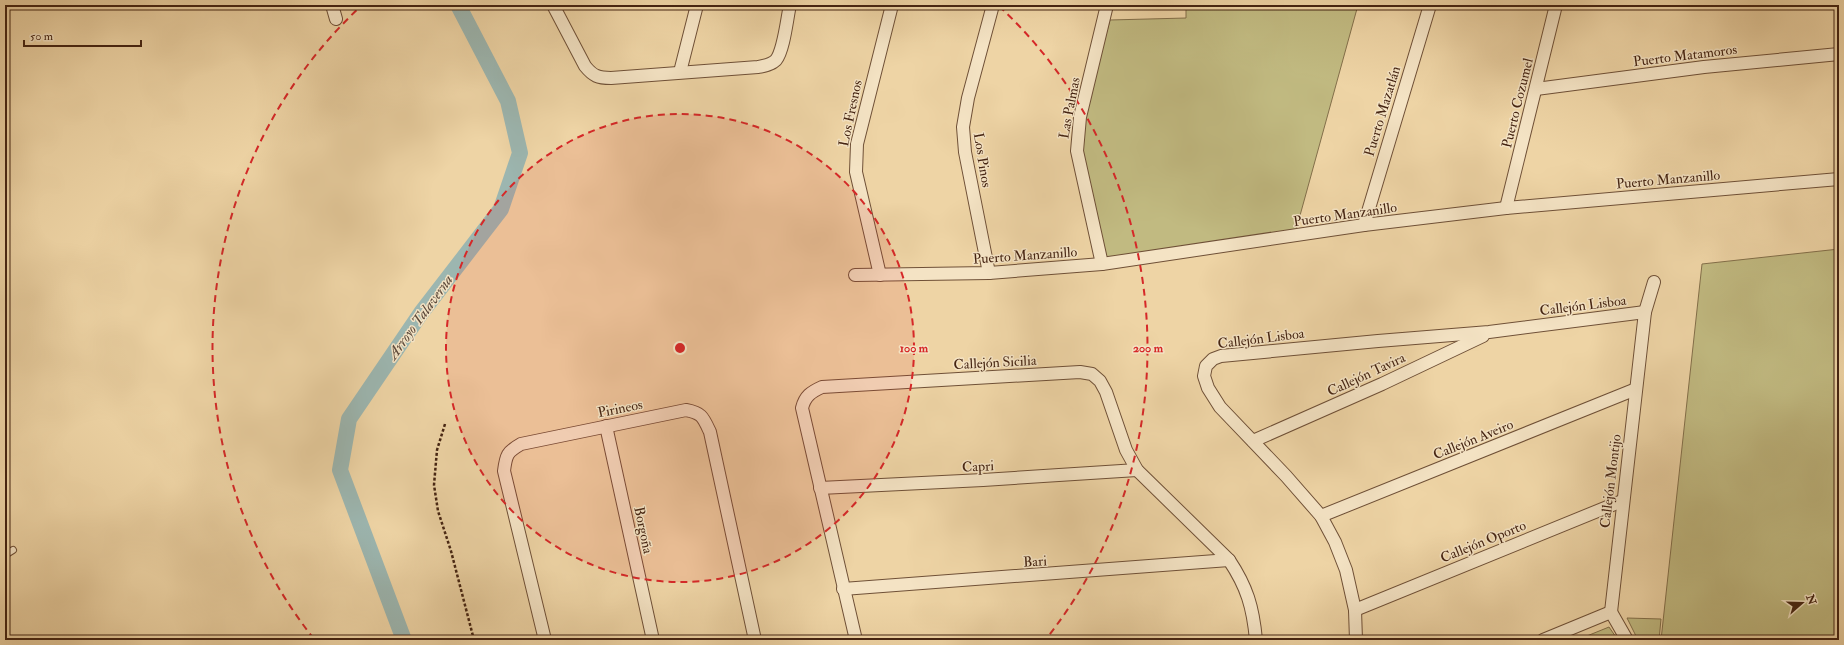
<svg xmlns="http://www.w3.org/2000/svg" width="1844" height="645" font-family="'IM FELL Double Pica',serif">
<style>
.green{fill:#c1ba81;stroke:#836f4a}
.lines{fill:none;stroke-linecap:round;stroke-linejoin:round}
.canal{stroke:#9cb6b0;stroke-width:16}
.lane-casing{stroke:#6f5037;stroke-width:8}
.street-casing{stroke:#6f5037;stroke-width:14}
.path{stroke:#452412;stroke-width:2.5;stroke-dasharray:3 2;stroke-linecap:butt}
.lane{stroke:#f4e3c4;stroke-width:6}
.street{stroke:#f4e3c4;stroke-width:12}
.ring{fill:none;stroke:#d62828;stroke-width:2;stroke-dasharray:7 5}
.labels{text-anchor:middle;stroke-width:3;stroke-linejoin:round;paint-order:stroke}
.street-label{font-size:14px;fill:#452412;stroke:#f4e3c4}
.water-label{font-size:15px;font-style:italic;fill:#5b483a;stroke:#f4e3c4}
.centre{fill:#d62828;stroke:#f4e3c4;stroke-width:2}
.ring-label{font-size:12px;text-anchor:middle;font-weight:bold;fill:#d62828;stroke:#f4e3c4;stroke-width:3;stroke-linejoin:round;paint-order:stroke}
</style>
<rect width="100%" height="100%" fill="#eed4a5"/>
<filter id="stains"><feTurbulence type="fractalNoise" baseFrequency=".005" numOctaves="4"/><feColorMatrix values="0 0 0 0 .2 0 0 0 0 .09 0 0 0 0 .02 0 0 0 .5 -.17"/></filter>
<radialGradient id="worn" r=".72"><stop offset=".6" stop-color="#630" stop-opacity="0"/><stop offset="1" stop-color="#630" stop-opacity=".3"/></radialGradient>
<g class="green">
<polygon points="1186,5 1358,5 1296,230 1110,259 1106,256 1080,155 1083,120 1110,20 1186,18"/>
<polygon points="1839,249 1839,640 1661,640 1702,264"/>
<polygon points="1627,618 1661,619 1659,640 1638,640"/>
<polygon points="1609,627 1618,640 1577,640"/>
</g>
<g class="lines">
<polyline class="canal" points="404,640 340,470 349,419 421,313 501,209 520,153 508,101 458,5"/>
<defs>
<polyline id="lane" points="5,555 13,550"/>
<g id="street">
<polyline points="332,5 336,19"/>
<path d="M553 5 585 66C593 76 598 78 611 78L758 67C764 66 771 65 776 60 784 50 787 18 790 5"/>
<polyline points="680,72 697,5"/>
<polyline points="1536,89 1704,67 1839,54"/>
<polyline points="1506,208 1556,5"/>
<polyline points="1364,225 1430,5"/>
<polyline points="1102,264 1077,151 1080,117 1107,5"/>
<polyline points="989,273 965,152 963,127 968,98 993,5"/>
<polyline points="855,275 989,273 1102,264 1364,225 1506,208 1839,179"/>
<polyline points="880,275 856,172 857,144 892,5"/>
<polyline points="606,426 653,640"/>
<polyline points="1253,441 1382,384 1483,336"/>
<polyline points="820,488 983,480 1137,470"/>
<polyline points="1321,516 1636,389"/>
<polyline points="843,589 1229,560"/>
<polyline points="1355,610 1622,501"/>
<polyline points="1611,612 1645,312 1654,282"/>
<polyline points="1611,612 1627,640"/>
<path d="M545 640 504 471C506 455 507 452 521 444L686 410C702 413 703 417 710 432L755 640"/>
<path d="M856 640 802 408C805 396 811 392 822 387L1080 372 1092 374 1100 381 1106 392 1126 450 1137 470 1229 560C1247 587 1253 607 1256 640"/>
<polyline points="1356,640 1355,610 1346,570 1335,542 1321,516 1286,476 1220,407 1208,388 1204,376 1206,366 1213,359 1221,356 1378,341 1489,332 1645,312"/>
<polyline points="1543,640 1611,612"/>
</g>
</defs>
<use href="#lane" class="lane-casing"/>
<use href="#street" class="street-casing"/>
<polyline class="path" points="445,424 437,450 434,485 438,511 451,551 474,640"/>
<use href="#lane" class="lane"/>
<use href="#street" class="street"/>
</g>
<circle cx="680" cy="348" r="234" fill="#d62828" fill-opacity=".12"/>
<g class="ring">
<circle cx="680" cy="348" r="234"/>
<path d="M314 639A468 468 0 0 1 361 6M999 6A468 468 0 0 1 1046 639"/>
</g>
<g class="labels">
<g class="street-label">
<text transform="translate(1685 55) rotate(-7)" y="5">Puerto Matamoros</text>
<text transform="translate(1517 103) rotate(-76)" y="5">Puerto Cozumel</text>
<text transform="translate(1069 108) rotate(-79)" y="5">Las Palmas</text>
<text transform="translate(1382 111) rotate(-73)" y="5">Puerto Mazatlán</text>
<text transform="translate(850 113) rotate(-78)" y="5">Los Fresnos</text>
<text transform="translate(983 160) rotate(81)" y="5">Los Pinos</text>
<text transform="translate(1668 179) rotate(-5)" y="5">Puerto Manzanillo</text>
<text transform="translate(1345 214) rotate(-8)" y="5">Puerto Manzanillo</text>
<text transform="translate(1025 255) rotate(-4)" y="5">Puerto Manzanillo</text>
<text transform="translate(1583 305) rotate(-7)" y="5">Callejón Lisboa</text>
<text transform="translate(1261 338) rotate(-7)" y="5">Callejón Lisboa</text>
<text transform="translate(995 362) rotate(-3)" y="5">Callejón Sicilia</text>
<text transform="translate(1366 374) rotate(-25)" y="5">Callejón Tavira</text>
<text transform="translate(620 408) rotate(-11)" y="5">Pirineos</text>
<text transform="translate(1473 439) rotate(-22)" y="5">Callejón Aveiro</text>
<text transform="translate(978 466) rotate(-3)" y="5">Capri</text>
<text transform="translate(1610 481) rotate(-83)" y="5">Callejón Montijo</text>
<text transform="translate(644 530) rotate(78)" y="5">Borgoña</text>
<text transform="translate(1483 541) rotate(-22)" y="5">Callejón Oporto</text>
<text transform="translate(1035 561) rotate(-4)" y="5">Bari</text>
</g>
<g class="water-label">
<text transform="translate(420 317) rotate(-54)" y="5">Arroyo Talaverna</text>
</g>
</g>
<circle cx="680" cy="348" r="6" class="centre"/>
<g class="ring-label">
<text x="914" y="352">100 m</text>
<text x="1148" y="352">200 m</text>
</g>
<rect width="1844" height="645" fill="none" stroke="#eed4a5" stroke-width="20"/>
<rect x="6" y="6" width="1832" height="633" fill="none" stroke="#452412" stroke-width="2"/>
<rect x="10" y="10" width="1824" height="625" fill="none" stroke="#452412"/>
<g transform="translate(1802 603) rotate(70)" stroke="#f4e3c4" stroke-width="3" paint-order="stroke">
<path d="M0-3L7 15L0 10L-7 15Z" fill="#452412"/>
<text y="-6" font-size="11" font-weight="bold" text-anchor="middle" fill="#452412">N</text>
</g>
<path d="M24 40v6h117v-6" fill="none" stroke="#452412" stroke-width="2"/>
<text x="30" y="40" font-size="12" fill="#452412" stroke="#f4e3c4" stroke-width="3" paint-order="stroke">50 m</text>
<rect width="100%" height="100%" filter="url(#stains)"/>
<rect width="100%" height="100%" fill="url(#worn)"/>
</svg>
